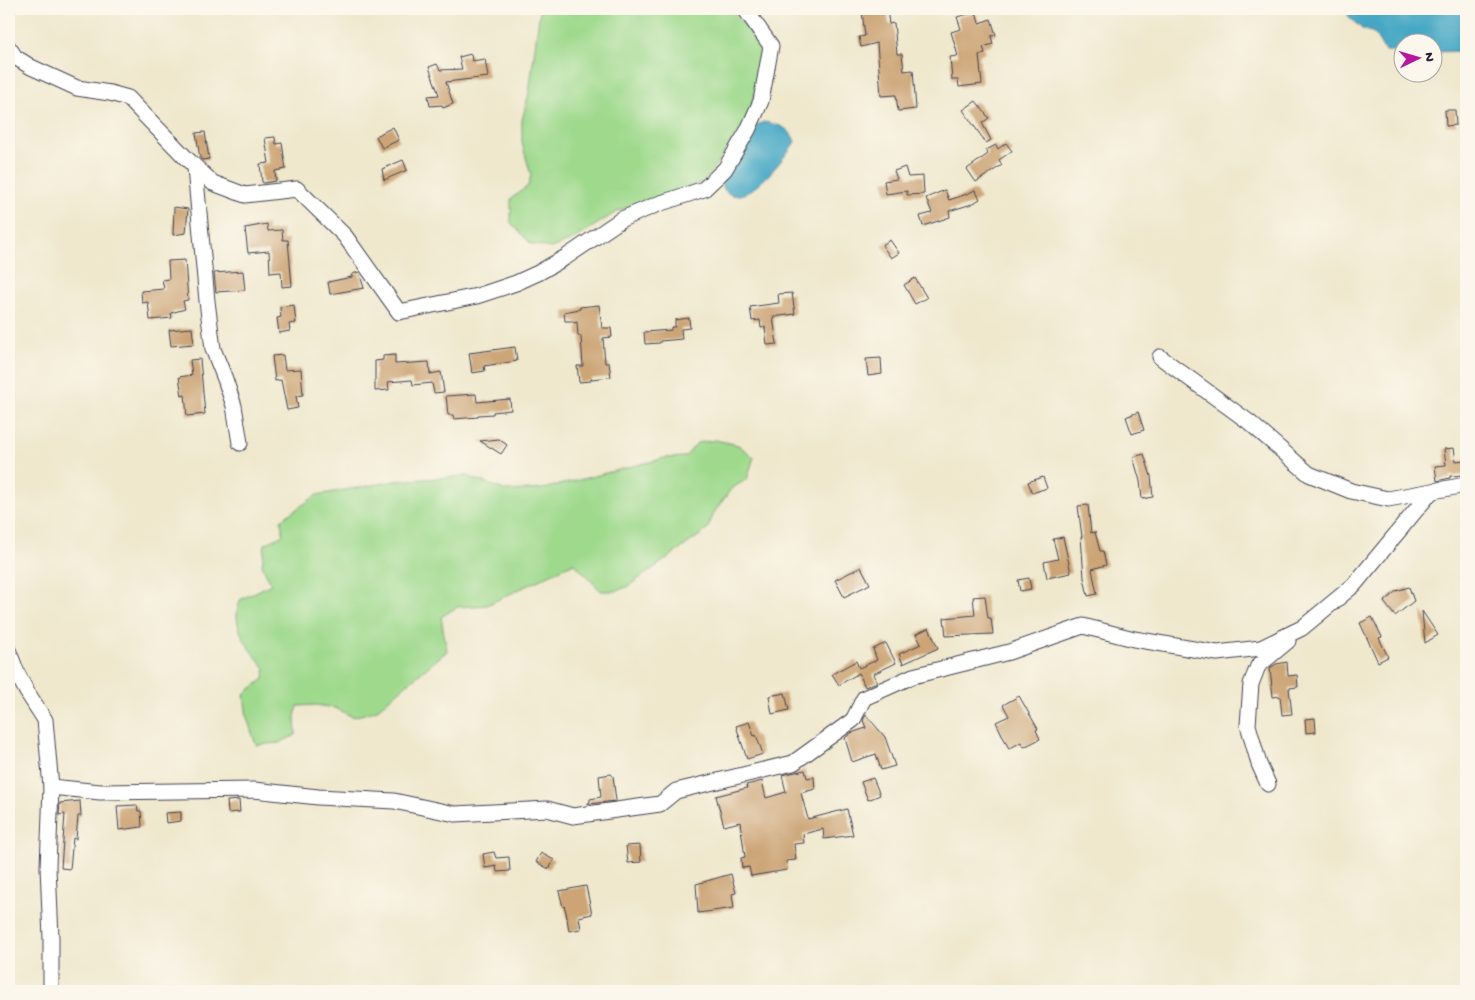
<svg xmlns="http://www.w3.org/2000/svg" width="1475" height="1000" font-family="'Gochi Hand',sans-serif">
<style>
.green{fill:#9ed98c;stroke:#607e64}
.water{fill:#44a7c4;stroke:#336480}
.building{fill:#cca476}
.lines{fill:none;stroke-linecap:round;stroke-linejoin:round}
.street-casing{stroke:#414051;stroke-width:17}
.street{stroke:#fff;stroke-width:15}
</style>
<rect width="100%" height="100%" fill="#fbf7ec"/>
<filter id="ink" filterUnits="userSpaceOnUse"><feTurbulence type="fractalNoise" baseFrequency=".02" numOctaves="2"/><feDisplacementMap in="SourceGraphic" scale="10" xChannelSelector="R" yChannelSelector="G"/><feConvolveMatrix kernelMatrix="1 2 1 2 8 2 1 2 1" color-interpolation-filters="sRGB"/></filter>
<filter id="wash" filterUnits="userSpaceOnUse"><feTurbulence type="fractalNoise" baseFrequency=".0096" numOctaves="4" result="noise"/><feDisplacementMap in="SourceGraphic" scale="20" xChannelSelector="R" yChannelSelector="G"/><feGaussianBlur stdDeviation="1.12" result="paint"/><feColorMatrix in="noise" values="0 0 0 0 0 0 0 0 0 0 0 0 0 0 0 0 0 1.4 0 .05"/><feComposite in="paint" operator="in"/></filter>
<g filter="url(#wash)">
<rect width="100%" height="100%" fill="#efe8cd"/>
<g class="green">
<path d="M540 9H728C743 20 751 36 764 47L750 115 704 182 618 211 572 240 551 248 531 244 511 223V199L528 186 531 175 522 143V120L529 93Z"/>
<path d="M716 440 738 445 754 457 747 479 731 489 715 511 707 530 627 587 615 591H601L574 563 487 605 457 607 441 617 447 651 375 711 353 717 335 708 316 705 298 706 295 716 296 735 279 743 256 745 247 718 244 694 264 679 265 668C253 654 237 635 237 615 237 610 239 604 240 600L271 584 262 565 265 544 283 535 281 520 317 495 395 481 467 476 507 491 543 489 665 458 685 457 697 443Z"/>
</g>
<g class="water">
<polygon points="1346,9 1466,9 1466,51 1433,52 1432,42 1402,42 1402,51 1385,51 1374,33 1362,29 1349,17"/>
<path d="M764 122C779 125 790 127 795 142 784 158 738 221 721 184L757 125Z"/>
</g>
<g id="blocks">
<g class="building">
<polygon points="887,9 889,24 894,23 897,54 902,54 904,71 913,70 916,109 898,111 896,95 881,96 877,43 861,47 859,37 865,36 862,11"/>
<polygon points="976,12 979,23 991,19 996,35 991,36 993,44 983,47 985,53 979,55 982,84 959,87 958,80 952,80 950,57 958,56 951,32 961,29 957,17"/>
<polygon points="471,54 472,61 485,59 488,77 446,82 453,104 443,108 442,105 430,106 428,96 439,95 429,67 437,64 440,70 462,69 459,57"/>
<polygon points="976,101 989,118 982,123 991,140 986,143 963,110"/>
<polygon points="1445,110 1455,110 1456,125 1446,126"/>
<polygon points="393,127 399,140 382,148 376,136"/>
<polygon points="205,132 209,159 202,160 200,158 196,133"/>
<polygon points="275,137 276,144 282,143 286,169 275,171 276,181 264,183 262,182 260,164 269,163 265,138"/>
<polygon points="1006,143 1012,151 999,160 1002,165 976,182 967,169 988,154 986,150 996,145 998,149"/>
<polygon points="403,160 407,170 384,180 382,169"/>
<polygon points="905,167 908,177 923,176 924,194 907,195 907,191 886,194 884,181 897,179 894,171"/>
<polygon points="945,190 949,200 967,194 975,190 980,199 972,204 949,211 950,217 923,226 920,216 932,213 926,198"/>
<polygon points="174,207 188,209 186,233 173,235"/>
<polygon points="267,224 268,231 282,230 283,240 288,240 292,286 282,287 281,272 270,273 269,251 248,253 245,228"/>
<polygon points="890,240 899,253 891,258 882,245"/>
<polygon points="185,260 188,300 183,301 185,309 171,313 172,318 150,320 148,302 142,303 141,291 164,289 162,280 169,279 168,261"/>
<polygon points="243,271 245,290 216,292 214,273"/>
<polygon points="359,272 364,288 330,294 328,282 352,277 352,274"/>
<polygon points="915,278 927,298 915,304 904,285"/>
<polygon points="792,293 795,314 773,317 777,344 767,345 765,327 761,328 760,320 752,321 750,307 779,303 778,294"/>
<polygon points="294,305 296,323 289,324 290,331 279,333 277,318 281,317 280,307"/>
<polygon points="599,305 602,328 611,328 612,337 603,338 605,363 609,363 611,377 591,379 591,381 579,382 577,366 583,366 581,336 578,336 577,322 574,323 573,321 565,321 564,312 580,309 580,307"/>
<polygon points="689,318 690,328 681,329 682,339 660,341 660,343 645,344 644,332 671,330 671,327 675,327 675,320"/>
<polygon points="192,328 194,344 171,346 169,330"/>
<polygon points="515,347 517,361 484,366 485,371 472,373 469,353"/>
<polygon points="283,355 285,370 301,369 303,395 296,396 298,408 287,410 281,380 275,381 272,356"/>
<polygon points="395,355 395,364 429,362 430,374 441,372 444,392 434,393 432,383 413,385 412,380 388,382 389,390 375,391 375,361 383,360 383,356"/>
<polygon points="881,358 882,374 868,376 866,359"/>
<polygon points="200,359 205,414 187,416 185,395 182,396 179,377 192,375 190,360"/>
<polygon points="476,394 477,402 510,399 511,410 493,412 493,414 478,415 478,417 454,419 453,415 448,415 446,396"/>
<polygon points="1138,412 1144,430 1132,434 1126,417"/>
<polygon points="499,439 507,445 501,454 480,441"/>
<polygon points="1454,448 1456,461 1466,460 1466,475 1450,476 1450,478 1437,481 1435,466 1446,465 1444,449"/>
<polygon points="1144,454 1151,476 1153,497 1142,499 1140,481 1133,457"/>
<polygon points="1043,477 1047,488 1032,493 1028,482"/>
<polygon points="1088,505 1091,533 1095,532 1100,551 1103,551 1106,565 1092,569 1097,594 1088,596 1084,578 1081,537 1082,537 1078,506"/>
<polygon points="1063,537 1071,573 1047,578 1044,562 1058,559 1053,539"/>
<polygon points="861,567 870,584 844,597 835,580"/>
<polygon points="1029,578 1031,589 1020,591 1018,580"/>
<polygon points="1409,587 1414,601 1395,616 1384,602 1396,591"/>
<polygon points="985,596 988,618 991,618 993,634 946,636 944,618 975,615 973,597"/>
<polygon points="1422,611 1438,635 1425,643"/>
<polygon points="1372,617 1382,637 1379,638 1388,657 1378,662 1360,623"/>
<polygon points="929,628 938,648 903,664 899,654 921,644 916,634"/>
<polygon points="886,643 896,663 873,674 877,682 865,687 859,673 839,685 832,674 856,661 859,668 877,660 873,649"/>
<polygon points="1287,662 1288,676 1297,675 1298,687 1289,688 1292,714 1282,715 1280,696 1273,697 1270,668 1276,664"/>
<polygon points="785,693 789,710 772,714 769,696"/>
<polygon points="1019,696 1038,729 1036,730 1040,739 1024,747 1021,742 1009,749 996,722 1009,716 1003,705"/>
<polygon points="866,715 885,737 895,766 881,770 876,754 852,762 845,738 851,733 866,728 863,720"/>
<polygon points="1315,718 1316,732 1306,733 1305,719"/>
<polygon points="749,722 754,736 756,735 763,754 747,759 736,726"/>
<polygon points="805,770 807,778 814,777 815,789 801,793 808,819 847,809 853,835 824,839 823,829 803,834 804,843 794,844 796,860 786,861 787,870 751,876 749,867 742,868 741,858 745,857 740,822 724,826 716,796 747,788 746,785 762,781 766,798 786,792 782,775"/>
<polygon points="611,774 613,776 616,801 588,804 588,803 590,802 590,799 601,797 599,776"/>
<polygon points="873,778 880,795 868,800 861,782"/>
<polygon points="239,800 240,812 228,813 227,801"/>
<polygon points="80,801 81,816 78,816 76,839 73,838 70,869 61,868 65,814 59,815 60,803"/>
<polygon points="137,805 138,811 141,811 142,827 119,830 117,806"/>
<polygon points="181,812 181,821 166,823 165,813"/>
<polygon points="640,845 641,862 628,863 626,846"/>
<polygon points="494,852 496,858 509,857 510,871 497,872 496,866 485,868 483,854"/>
<polygon points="541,853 554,860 549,869 536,862"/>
<polygon points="731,874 736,893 732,894 734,908 698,913 696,884"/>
<polygon points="586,886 592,914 579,917 581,929 569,931 566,912 564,906 563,907 559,891"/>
</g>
</g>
</g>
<g filter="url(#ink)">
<use href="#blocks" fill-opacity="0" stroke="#414051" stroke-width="1"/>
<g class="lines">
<defs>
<g id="street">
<polyline points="9,48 15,57 31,67 77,88 110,93 128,98 186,158 213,183 245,195 297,189 345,236 399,312 477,296 516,283 538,273 566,257 622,219 658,204 704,189 725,169 748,130 761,101 771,46 745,9"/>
<polyline points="195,168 207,301 213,349 225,379 234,406 240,443"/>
<polyline points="1160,357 1249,422 1309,474 1351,491 1388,499 1466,485"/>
<polyline points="9,652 17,673 27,692 45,720 51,787 48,867 51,938 51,991"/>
<polyline points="1268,784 1259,764 1248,725 1251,684 1258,666 1288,641"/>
<polyline points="51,787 100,792 254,790 318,797 394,801 455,814 547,809 573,816 660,804 676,791 793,763 853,720 864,698 913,676 1009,652 1083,626 1134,639 1217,653 1261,648 1302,628 1354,585 1431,492"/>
</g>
</defs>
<use href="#street" class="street-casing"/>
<use href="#street" class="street"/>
</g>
</g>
<rect width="1475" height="1000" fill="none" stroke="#fbf7ec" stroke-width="30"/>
<g transform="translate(1418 58) rotate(85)"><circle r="24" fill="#fbf7ec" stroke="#a4a2a5"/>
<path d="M0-4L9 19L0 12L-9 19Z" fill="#b5179e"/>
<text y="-8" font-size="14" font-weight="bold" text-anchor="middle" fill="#22223b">N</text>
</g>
</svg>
